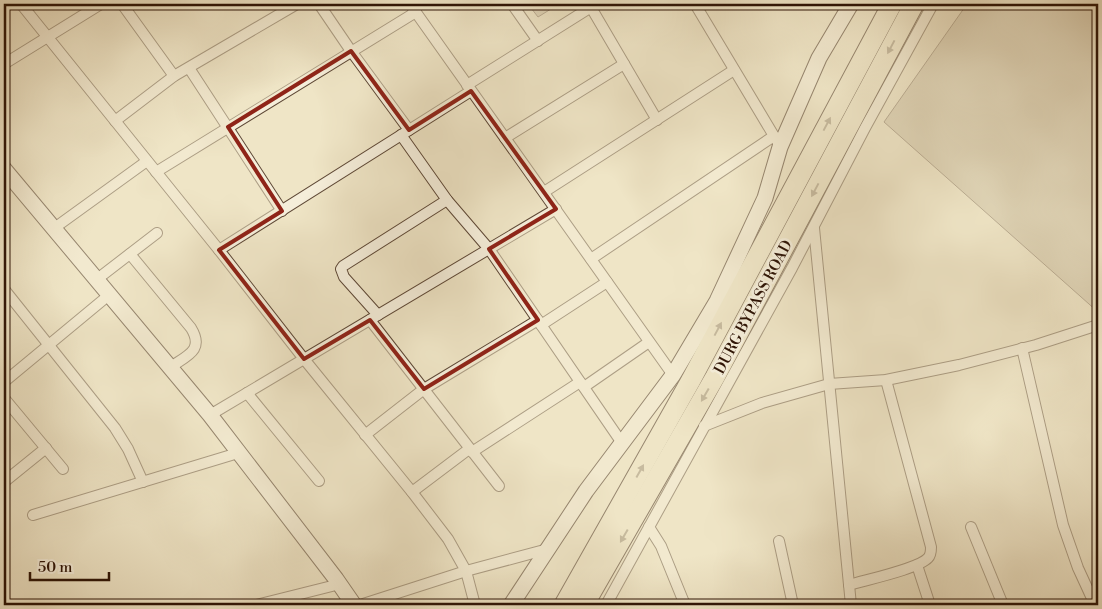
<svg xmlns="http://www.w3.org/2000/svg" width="1102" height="609" font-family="'Libre Bodoni',serif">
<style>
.green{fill:#cec1a5;stroke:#7e6a56}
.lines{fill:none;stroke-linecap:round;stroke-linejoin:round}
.street-casing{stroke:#5e4836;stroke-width:12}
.secondary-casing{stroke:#2e1406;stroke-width:17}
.highway-casing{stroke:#2e1406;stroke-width:21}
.street{stroke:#f5eeda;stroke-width:10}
.secondary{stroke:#f5eeda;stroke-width:15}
.highway{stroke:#efe5c6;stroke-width:19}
.oneway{fill:#988770}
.marked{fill:none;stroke:#8f2418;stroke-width:4;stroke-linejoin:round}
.labels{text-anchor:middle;stroke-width:5;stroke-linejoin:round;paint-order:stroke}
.street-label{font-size:15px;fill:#2e1406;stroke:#f5eeda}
</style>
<rect width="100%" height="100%" fill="#efe5c6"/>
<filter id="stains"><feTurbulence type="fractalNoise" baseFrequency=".004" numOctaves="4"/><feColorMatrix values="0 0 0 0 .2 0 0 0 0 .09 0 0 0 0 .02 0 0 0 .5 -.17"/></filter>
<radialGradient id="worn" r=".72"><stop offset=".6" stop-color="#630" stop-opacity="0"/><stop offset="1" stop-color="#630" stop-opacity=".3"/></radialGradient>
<g class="green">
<polygon points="528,4 559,4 538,17"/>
<polygon points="967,4 1098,4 1098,312 884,122"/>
</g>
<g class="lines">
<defs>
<g id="street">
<polyline points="21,4 219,250"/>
<polyline points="122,4 174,76"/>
<polyline points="319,4 351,51 409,130"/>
<polyline points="410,4 673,375"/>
<polyline points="512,4 538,41"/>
<polyline points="589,4 657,120"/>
<polyline points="695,4 777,141"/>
<polyline points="4,64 101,4"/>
<polyline points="189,68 282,211"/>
<polyline points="467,85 596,4"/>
<polyline points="471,91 219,250 304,359 412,492 448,539 466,571 475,605"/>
<polyline points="115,121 174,76 297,4"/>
<polyline points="401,135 447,200 489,249 622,443"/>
<polyline points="505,138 624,64"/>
<polyline points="156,172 416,12"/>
<polyline points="544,192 734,70"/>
<polyline points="814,228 851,605"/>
<polyline points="53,229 147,161"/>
<path d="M130 254 191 328C205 351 186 356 169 368"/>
<polyline points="591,259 774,136"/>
<polyline points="96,280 157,233"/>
<polyline points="4,289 115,428 128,449 143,482"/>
<polyline points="378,315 344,277 341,269 343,266 447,200"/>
<polyline points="370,320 499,486"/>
<polyline points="541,325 607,282"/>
<polyline points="1022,348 1063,525 1078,568 1095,605"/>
<polyline points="4,382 109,295"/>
<polyline points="584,387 649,342"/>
<polyline points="247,393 319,481"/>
<polyline points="4,398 63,469"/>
<polyline points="210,415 556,209"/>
<polyline points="704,426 762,403 829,384 886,380 959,365 1036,345 1098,325"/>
<polyline points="365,435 424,389 538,320"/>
<polyline points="472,452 580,382"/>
<polyline points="4,482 46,448"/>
<polyline points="412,492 469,449"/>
<polyline points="33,515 238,453"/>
<polyline points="649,527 661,546 685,605"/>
<polyline points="971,527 1003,605"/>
<polyline points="779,541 793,605"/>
<polyline points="917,565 930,605"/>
<path d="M849 585C865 580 918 569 928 558 931 555 931 551 931 547L886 380"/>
<polyline points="256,605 340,584"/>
<polyline points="360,605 466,571 548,549"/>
<polyline points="606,605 792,268 865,128 933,4"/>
</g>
<g id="secondary">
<polyline points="4,169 210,415 336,579 354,605"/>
<polyline points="511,605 586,491 673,375 717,301 765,198 780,147 819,58 851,4"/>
</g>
<g id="highway">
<polyline points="564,605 691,380 892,4"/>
<polyline points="584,605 715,377 914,4"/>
</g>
</defs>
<use href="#street" class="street-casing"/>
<use href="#secondary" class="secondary-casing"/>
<use href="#highway" class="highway-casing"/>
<use href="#street" class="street"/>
<use href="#secondary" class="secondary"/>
<use href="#highway" class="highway"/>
</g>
<defs><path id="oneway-solid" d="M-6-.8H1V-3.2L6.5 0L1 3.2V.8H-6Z" transform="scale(1.25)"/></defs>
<g class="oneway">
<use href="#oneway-solid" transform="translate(891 47) rotate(118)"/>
<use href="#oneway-solid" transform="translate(827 124) rotate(-62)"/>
<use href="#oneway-solid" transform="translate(815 190) rotate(118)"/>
<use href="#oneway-solid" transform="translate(718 329) rotate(-62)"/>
<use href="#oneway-solid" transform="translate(705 395) rotate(120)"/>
<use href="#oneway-solid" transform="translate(640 471) rotate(-61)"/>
<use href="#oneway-solid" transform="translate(624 536) rotate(120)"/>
</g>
<path d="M0 0H1102V609H0ZM351 51 409 130 471 91 556 209 489 249 538 320 424 389 370 320 304 359 219 250 282 211 228 127Z" fill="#efe5c6" fill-opacity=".55" fill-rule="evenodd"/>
<path class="marked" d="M351 51 409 130 471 91 556 209 489 249 538 320 424 389 370 320 304 359 219 250 282 211 228 127Z"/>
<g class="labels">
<g class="street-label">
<text transform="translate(753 307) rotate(-62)" y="5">DURG BYPASS ROAD</text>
</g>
</g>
<rect width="1102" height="609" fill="none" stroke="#efe5c6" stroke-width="20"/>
<rect x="5" y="5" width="1092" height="599" fill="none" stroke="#2e1406" stroke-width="2.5"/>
<rect x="10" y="10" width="1082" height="589" fill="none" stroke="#2e1406"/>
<path d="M30 572v8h79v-8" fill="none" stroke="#2e1406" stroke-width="2.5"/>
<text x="38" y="572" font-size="15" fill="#2e1406" stroke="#f5eeda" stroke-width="4" paint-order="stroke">50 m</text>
<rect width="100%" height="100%" filter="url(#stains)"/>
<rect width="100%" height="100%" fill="url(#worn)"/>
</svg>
